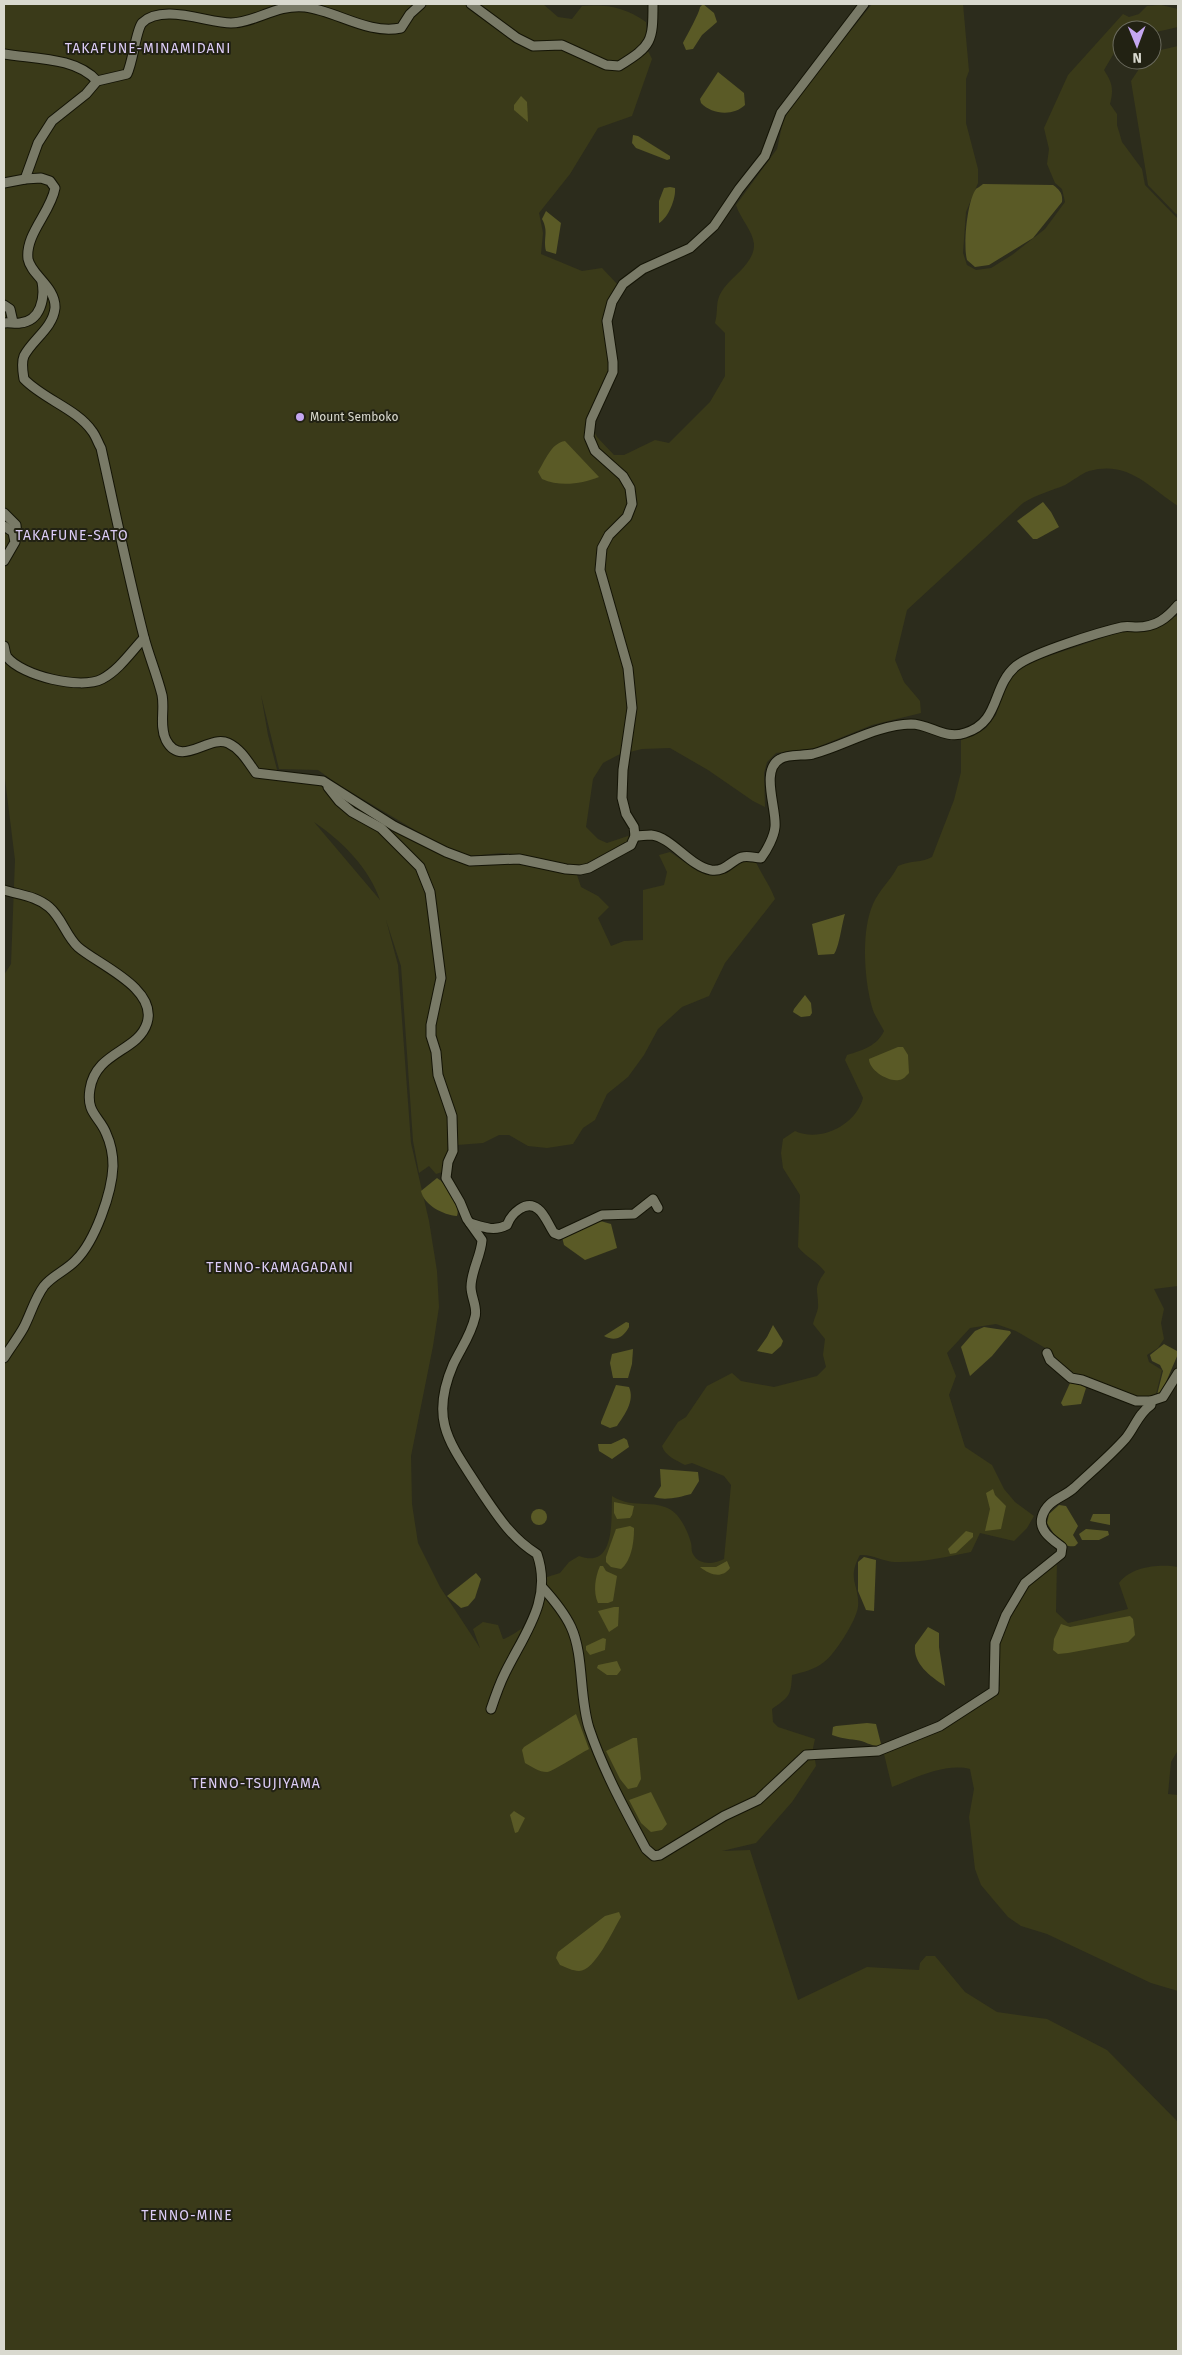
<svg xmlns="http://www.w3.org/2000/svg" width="1182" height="2355" font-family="'Fira Sans',sans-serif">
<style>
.green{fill:#3a3a19;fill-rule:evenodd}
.water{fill:#5a5a26}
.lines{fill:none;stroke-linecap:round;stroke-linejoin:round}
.minor-casing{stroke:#141406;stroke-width:11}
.minor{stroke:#797a67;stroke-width:9}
.poi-dot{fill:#c5a7f1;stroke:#222213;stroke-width:2}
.labels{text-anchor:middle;stroke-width:4;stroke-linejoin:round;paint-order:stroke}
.poi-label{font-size:12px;fill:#d9d9cf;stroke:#222213;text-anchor:start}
.neighbourhood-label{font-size:14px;letter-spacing:1px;fill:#dcccf6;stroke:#222213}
</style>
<rect width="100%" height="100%" fill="#2c2c1c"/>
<g class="green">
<path d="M4 4H543L558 17 572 19 582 6C607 4 625 7 646 22L647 37 644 43 652 59 632 116 598 128 570 174 539 213 543 233 541 254 582 271 602 268 618 285C607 297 603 315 604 332 604 345 611 357 608 371 604 387 593 402 587 418L597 437 614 455H624L655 440 669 443 710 402 725 376V333L715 323C719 309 714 301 724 288 734 275 755 262 754 244 753 231 740 218 736 205L777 149 783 121 795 100 872 4H963L969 71 966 79V123L978 169V183L966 212 963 253 967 265 976 270 991 268 1012 255 1045 229 1065 202 1062 189 1055 183 1047 164 1049 149 1044 128 1068 75 1123 14 1129 17 1139 14 1147 6 1161 5 1178 9V27L1152 33V30H1122V45L1117 48 1104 70C1112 82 1114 89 1110 104L1117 114V125L1122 142 1142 169 1145 185 1178 219V506C1149 487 1128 460 1089 471 1080 474 1073 481 1065 485 1051 491 1037 494 1023 503L907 610 895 660 904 682 920 701 921 713 872 725 815 748 776 753 767 762 764 773 765 807 753 801 708 770 670 748 642 749 618 755 603 763 593 779 586 827 598 839 607 843 628 836 631 838 618 848 586 864 573 866 525 855 501 853 471 856 440 845 339 785 318 770 279 769 261 695 268 735 280 781 319 784 434 851 460 862 513 863 577 875 581 887 598 896 609 907 598 918 611 946 624 941 643 940V890L664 885 667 872 659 855 670 852C695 868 712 887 738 861L755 860C761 874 770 885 775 899L725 963 709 996 682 1007 658 1029 644 1055 628 1077 607 1094 595 1120 583 1128 573 1144 547 1148 528 1146 509 1135H499L483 1143 457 1145 450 1150 442 1172 436 1174 429 1166 419 1173 413 1141 401 966 386 920 398 965 411 1143 429 1221 437 1271 439 1307 433 1346 411 1456 412 1504 418 1543 440 1587 480 1648 473 1629 483 1622 498 1625 503 1639C510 1638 526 1624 537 1620L546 1594 547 1577 560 1573 569 1562 579 1556C616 1570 611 1518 612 1496 635 1511 659 1496 677 1515 684 1524 688 1532 691 1543 692 1546 691 1551 693 1554 699 1566 715 1564 724 1559L731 1485 724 1476 692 1463 685 1465C676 1460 665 1456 662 1446L678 1422 686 1417 707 1386 732 1373 741 1381 774 1387 817 1376 826 1367 823 1355 825 1339 813 1324C814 1319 817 1313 818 1308 819 1290 812 1290 825 1272 818 1262 806 1257 798 1247L800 1195 783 1168 781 1153 783 1139 795 1131C820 1143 856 1125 863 1098L845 1060 847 1055C863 1050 877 1046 884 1031 880 1023 874 1015 872 1007 864 979 861 931 873 904 879 890 891 880 898 866 911 860 922 863 932 857L954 800 961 772V740L985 729 996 715 1004 687 1017 669 1037 660 1123 631 1159 627 1170 618 1178 616V1286L1154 1289 1164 1309 1161 1323 1164 1339 1158 1348 1147 1355 1149 1362 1162 1370 1155 1398 1133 1397 1073 1377 1047 1349 1016 1331 996 1324 970 1328 947 1353 956 1376 949 1395 965 1447 992 1465 1004 1489 1015 1502 1034 1516 1027 1528 1014 1541 980 1533 971 1552C946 1557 920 1563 894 1562 882 1561 872 1554 860 1555 846 1580 860 1585 858 1607 856 1621 835 1654 824 1662 814 1670 803 1672 792 1675 791 1696 789 1697 772 1709L773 1722 778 1727 815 1739 813 1748 816 1766 792 1802 756 1843 722 1851 750 1850 798 2000 867 1967 919 1970 920 1963 926 1956H935L965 1992 997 2012 1047 2019 1107 2050 1178 2122V2351H4V975L11 964 15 860 4 771ZM314 822C342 841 369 868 380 900Z"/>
<polygon points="1178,46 1178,213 1176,214 1148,185 1131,81 1145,60 1152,60 1152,52"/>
<path d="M1057 1560 1056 1612 1068 1623 1128 1609 1119 1583C1132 1566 1160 1564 1178 1567V1750L1171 1762 1168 1794 1178 1795V1991L1151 1983 1047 1934 1021 1926 1008 1917 981 1885 975 1869 969 1817 974 1789 970 1769C945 1763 915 1778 892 1787L884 1754 992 1699 1000 1685 998 1668 999 1644 1008 1617 1030 1585Z"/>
</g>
<g class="water">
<path d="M703 4 714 13 717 22 702 35 693 49 686 50 683 43C687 35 699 14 700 7Z"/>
<path d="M718 72 744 93 745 105C734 116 712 115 701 103L700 99Z"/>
<polygon points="521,96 527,102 528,122 514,110 514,105"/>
<polygon points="633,135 638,136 670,156 670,159 667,160 636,148 632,143"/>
<path d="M983 184 1053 185C1060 190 1063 194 1062 202L1033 238 989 265 975 267 967 260C963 246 967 201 976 189 976 189 982 185 983 184Z"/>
<path d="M670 187 675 188C676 199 668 218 659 223V201L664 188Z"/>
<path d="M546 211 561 223 556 254 546 251C543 238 549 232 542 219Z"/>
<path d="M565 441 599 477C581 484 560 487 542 479L538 472C545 461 551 443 565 441Z"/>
<polygon points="1043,502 1051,512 1059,527 1037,539 1033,539 1017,521"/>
<path d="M845 914C842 923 839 948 834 954L818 955 812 924Z"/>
<polygon points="805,995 811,1003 812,1013 810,1016 801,1017 793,1012 794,1009"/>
<path d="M898 1047H903L908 1055 909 1073C906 1076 903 1080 899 1080 888 1082 869 1070 869 1059Z"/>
<path d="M437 1178C446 1183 461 1205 457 1216 443 1215 424 1205 421 1191Z"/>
<polygon points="597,1220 611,1224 617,1248 585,1260 564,1245 562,1237"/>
<path d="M626 1322 629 1323V1327C623 1338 615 1342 604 1336Z"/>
<polygon points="773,1325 783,1341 781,1346 772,1354 757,1351 767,1337"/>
<polygon points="984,1327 1010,1331 1011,1333 992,1356 970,1376 961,1347 975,1331"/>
<polygon points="1164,1344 1177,1351 1178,1354 1163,1389 1157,1395 1163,1371 1160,1365 1152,1361 1150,1355"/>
<polygon points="633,1349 632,1364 628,1378 613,1378 610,1363 612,1354"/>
<polygon points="1070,1383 1082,1385 1086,1388 1081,1404 1063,1406 1061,1403"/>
<path d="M616 1385 629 1387C635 1401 625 1414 617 1426L610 1428 601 1424V1422Z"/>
<polygon points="624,1438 627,1440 629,1447 612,1459 599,1451 598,1444 611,1444"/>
<path d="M660 1469 698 1472 699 1481 691 1494C680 1497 665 1501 654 1497L661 1486Z"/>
<polygon points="993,1489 995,1495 1006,1506 1001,1529 985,1531 990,1509 986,1493"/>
<polygon points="614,1502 634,1506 632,1515 630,1518 617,1519 614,1513"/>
<path d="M1059 1505 1066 1506 1078 1526 1073 1535 1078 1543 1075 1546C1062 1549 1053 1533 1047 1523L1049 1514Z"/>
<circle cx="539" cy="1517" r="8"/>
<polygon points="1093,1514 1110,1514 1110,1525 1090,1521"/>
<path d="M630 1526 634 1528C634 1541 632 1560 621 1569L611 1567 606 1562V1557L616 1529Z"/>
<polygon points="1086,1529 1108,1531 1109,1535 1099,1540 1082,1540 1079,1534"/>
<polygon points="966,1531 973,1533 973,1537 956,1553 950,1554 948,1549"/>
<polygon points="864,1557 876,1560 874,1611 866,1610 858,1591 858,1562"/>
<path d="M727 1561 730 1568C722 1579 710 1575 700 1567H716Z"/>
<path d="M600 1566H603L606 1571 617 1576 613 1601 608 1603H598C593 1592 595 1577 600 1566Z"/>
<polygon points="476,1573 481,1579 475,1598 468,1606 461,1608 447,1596"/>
<polygon points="614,1607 619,1607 618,1626 609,1632 598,1611"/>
<polygon points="1130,1616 1133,1619 1135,1635 1128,1642 1068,1653 1058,1654 1053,1650 1054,1639 1061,1624 1070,1627"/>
<path d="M928 1627 939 1633V1647L945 1686C930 1676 913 1664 915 1645Z"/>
<polygon points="603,1638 606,1639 605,1650 590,1655 586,1650 586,1646"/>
<polygon points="617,1661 621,1670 617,1675 607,1675 597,1668 598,1665"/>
<path d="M576 1714 589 1749C581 1753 550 1773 547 1772 539 1772 532 1767 525 1763L522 1750 524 1747Z"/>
<path d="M867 1723 876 1724 881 1744 879 1746C870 1746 865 1741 856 1740 847 1739 841 1738 832 1735L833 1727 836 1726Z"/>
<polygon points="633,1738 637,1738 641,1779 637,1787 628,1789 620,1779 606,1751"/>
<polygon points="651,1792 667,1824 662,1830 651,1832 641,1823 629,1800"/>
<polygon points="514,1811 525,1818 518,1832 515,1833 510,1815"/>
<path d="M619 1912 621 1917C613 1930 595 1971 579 1971 573 1971 565 1967 560 1965L556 1958 558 1952 605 1916Z"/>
</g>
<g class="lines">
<defs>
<g id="minor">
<path d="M471 4 517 38 533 46 562 45 606 65 619 66C652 46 653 41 653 4"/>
<path d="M4 54C34 59 76 57 97 81"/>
<path d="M25 179 38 143 52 121 86 94 97 81 127 74C133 62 136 30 142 23 162 3 208 23 231 23 255 23 276 4 305 7 337 11 368 35 401 28L410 14 421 4"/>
<path d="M4 183 25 179 41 178 50 181 55 188C51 212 25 234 28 259 31 275 56 287 55 308 53 328 32 340 24 356 21 363 23 372 24 379 43 399 77 409 92 431 96 436 98 443 101 448 115 511 128 575 144 637 149 656 157 675 162 695 165 709 159 726 166 740 181 769 209 734 228 743 241 749 248 762 256 773L323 781 394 826 446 852 470 861 519 859 566 869 580 870 589 868 631 845 635 836 634 827 626 814 622 798 623 770 632 708 628 668 600 570 602 548 609 535 627 517 632 504 630 488 623 476 595 451 589 437 591 420 613 372V362L607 321 612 302 623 284 643 269 690 248 714 226 739 189 765 156 781 113 864 4"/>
<polyline points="4,305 10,309 13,322"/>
<path d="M4 323C9 322 15 324 20 323 41 321 45 298 42 282"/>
<polyline points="4,513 16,525 17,537"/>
<polyline points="4,526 13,532 15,542 4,561"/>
<path d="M4 646C5 649 5 654 7 657 22 676 81 690 102 679 119 670 131 652 144 638"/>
<path d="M328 787 339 801 352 812 381 828 420 867 430 892 441 978 431 1025V1036L436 1052 438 1075 452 1116 453 1151 448 1162 446 1178 460 1202 467 1219 482 1240C481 1256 471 1271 471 1287 471 1297 478 1308 475 1317 471 1335 461 1348 453 1365 429 1421 450 1443 480 1490 497 1515 511 1538 537 1554 553 1600 524 1634 505 1673 499 1685 495 1697 491 1709"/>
<path d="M635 836C640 836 646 835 651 835 672 837 689 866 711 870 726 872 730 861 742 857 749 855 754 858 761 858 767 850 774 837 775 827 777 809 760 770 780 759 788 754 803 756 813 754 846 745 876 725 911 724 930 724 945 740 965 733 1001 722 991 687 1016 666 1032 653 1100 632 1122 627 1127 626 1132 627 1137 627 1156 627 1167 618 1178 605"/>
<path d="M4 890C20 895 36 896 49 907 62 918 66 936 78 947 97 964 158 988 147 1023 138 1052 96 1051 90 1089 86 1113 99 1116 106 1133 111 1144 113 1155 113 1166 112 1193 95 1241 76 1260 67 1270 53 1275 44 1286 35 1298 31 1313 24 1327 18 1338 10 1348 4 1358"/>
<path d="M470 1223C483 1227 494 1232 507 1225 511 1214 526 1199 538 1209 545 1214 549 1226 554 1233L559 1235 602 1215 634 1214 653 1199 658 1208"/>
<polyline points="1047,1353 1050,1360 1071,1378 1082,1380 1136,1401 1151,1401 1163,1397 1178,1373"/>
<path d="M542 1587C553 1599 564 1612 571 1627 584 1655 579 1696 589 1728 603 1770 625 1810 646 1849L654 1856 660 1855 724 1816 758 1800 806 1755 878 1751 940 1726 994 1691 995 1643 1006 1615 1025 1583 1061 1554 1062 1547C1053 1540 1038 1531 1042 1517 1047 1499 1064 1498 1075 1487 1092 1471 1110 1456 1126 1438 1135 1427 1138 1414 1151 1405V1401"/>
</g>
</defs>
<use href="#minor" class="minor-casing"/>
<use href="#minor" class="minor"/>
</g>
<circle class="poi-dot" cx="300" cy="417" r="5"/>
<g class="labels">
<g class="poi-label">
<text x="310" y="421">Mount Semboko</text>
</g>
<g class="neighbourhood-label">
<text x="148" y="53">TAKAFUNE-MINAMIDANI</text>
<text x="72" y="540">TAKAFUNE-SATO</text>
<text x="280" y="1272">TENNO-KAMAGADANI</text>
<text x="256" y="1788">TENNO-TSUJIYAMA</text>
<text x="187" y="2220">TENNO-MINE</text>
</g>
</g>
<rect width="1182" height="2355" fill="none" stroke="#d9d9cf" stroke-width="10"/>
<g transform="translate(1137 45) rotate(179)"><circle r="24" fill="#222213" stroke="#6b6b5e"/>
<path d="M0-4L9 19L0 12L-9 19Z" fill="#c5a7f1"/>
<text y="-8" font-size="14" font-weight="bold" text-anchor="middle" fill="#d9d9cf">N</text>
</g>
</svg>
